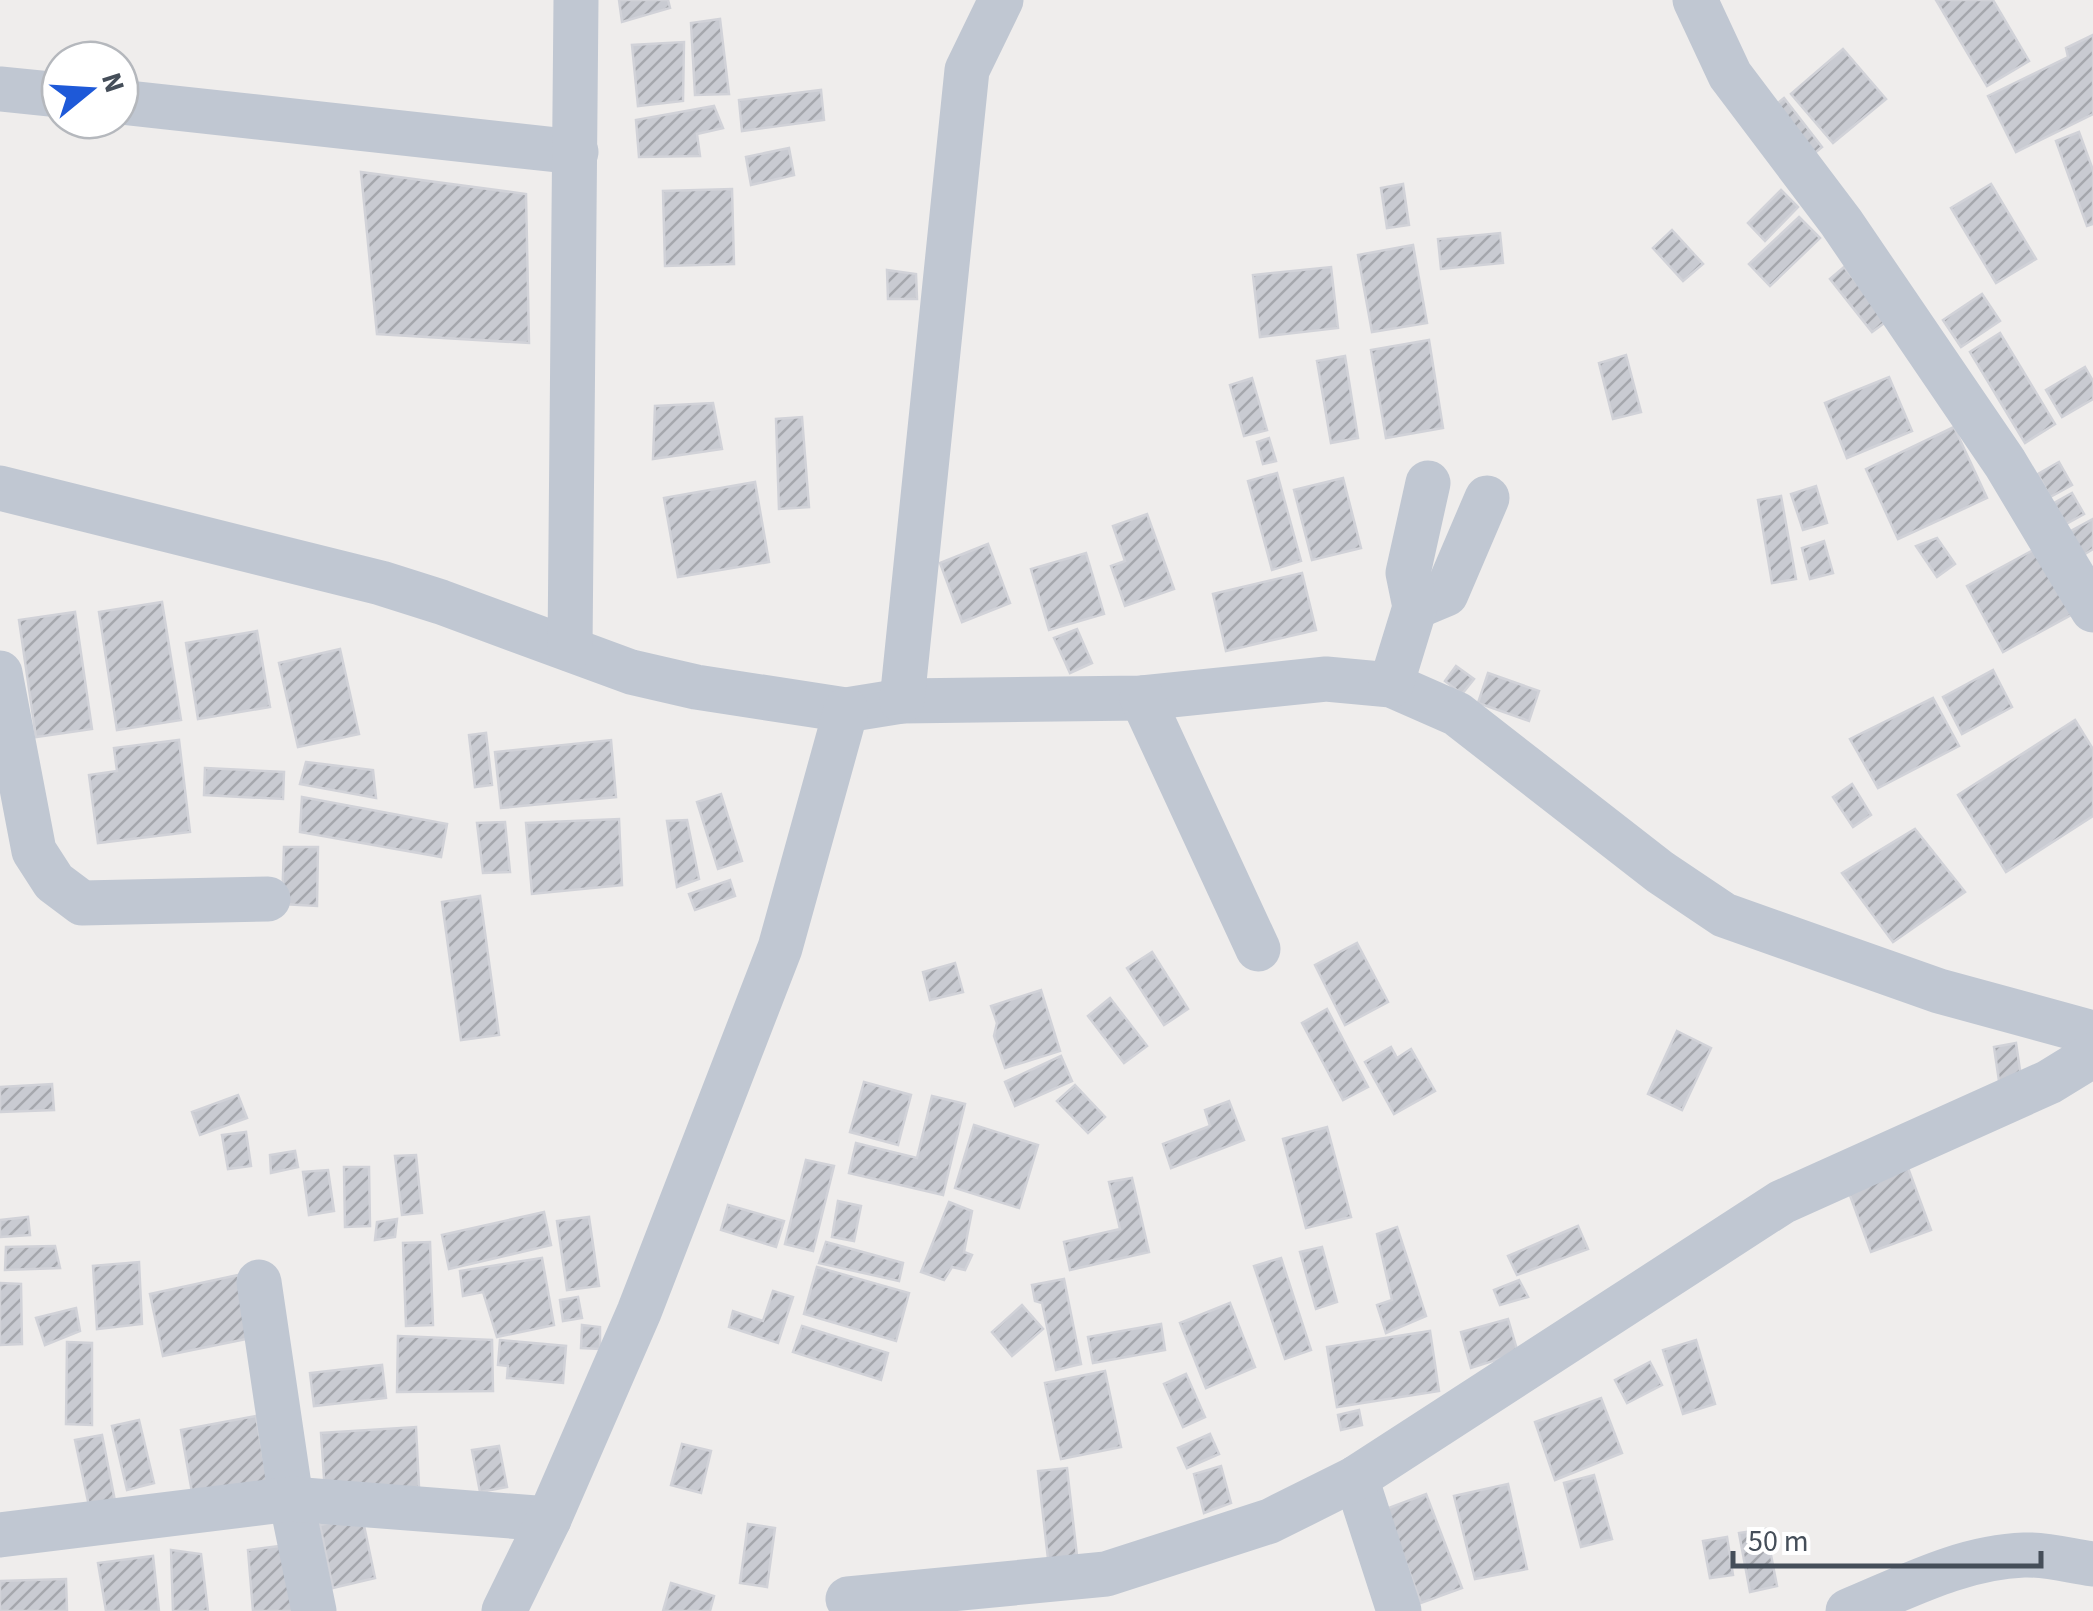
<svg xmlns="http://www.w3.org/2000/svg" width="2093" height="1611" font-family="'Source Sans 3',sans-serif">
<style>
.building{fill:url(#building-hatch);stroke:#d1d2d8;stroke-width:2.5}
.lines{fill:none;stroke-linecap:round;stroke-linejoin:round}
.street{stroke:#c0c7d2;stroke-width:45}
</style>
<defs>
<pattern id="building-hatch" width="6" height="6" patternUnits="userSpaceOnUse" patternTransform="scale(2.5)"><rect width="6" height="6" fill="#c9cbd2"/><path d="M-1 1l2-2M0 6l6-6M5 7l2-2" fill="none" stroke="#a5a7ad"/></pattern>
</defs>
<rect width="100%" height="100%" fill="#efedec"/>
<g class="building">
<polygon points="619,0 668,0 670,8 622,22"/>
<polygon points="1936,0 1993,0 2029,61 1987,86"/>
<polygon points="720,19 729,94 695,95 691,23"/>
<polygon points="2093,35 2093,114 2016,152 1988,96 2068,57 2066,48"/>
<polygon points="684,42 683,101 638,106 632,45"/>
<polygon points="1843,49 1886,99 1833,143 1791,94"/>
<polygon points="821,90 824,120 742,131 739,100"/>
<polygon points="1784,98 1822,147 1806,160 1767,112"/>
<polygon points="714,106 723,128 697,134 700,156 639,157 636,120"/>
<polygon points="2079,132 2093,170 2093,224 2087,226 2056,141"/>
<polygon points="789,148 794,175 751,185 746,157"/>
<polygon points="361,172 526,194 529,343 377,334"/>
<polygon points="1403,184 1409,225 1387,228 1381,188"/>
<polygon points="1991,184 2036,259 1996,283 1951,208"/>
<polygon points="732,189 734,264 665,266 663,191"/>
<polygon points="1781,190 1798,207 1765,241 1748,223"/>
<polygon points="1799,217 1820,238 1770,286 1749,264"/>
<polygon points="1672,230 1703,264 1683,281 1653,248"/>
<polygon points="1500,233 1503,263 1441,269 1438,239"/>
<polygon points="1413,245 1427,323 1372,332 1358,255"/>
<polygon points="1331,267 1338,328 1260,337 1253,275"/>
<polygon points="1844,267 1887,321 1872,332 1830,279"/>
<polygon points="887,270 916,274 917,299 888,299"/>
<polygon points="1982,294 2000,321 1961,347 1943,320"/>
<polygon points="2000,333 2055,424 2025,443 1970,352"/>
<polygon points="1429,340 1443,428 1386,438 1371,350"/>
<polygon points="1626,355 1641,412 1613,419 1599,363"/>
<polygon points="1345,356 1358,438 1331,443 1317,361"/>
<polygon points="2085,367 2093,381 2093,399 2062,417 2046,390"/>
<polygon points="1889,377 1912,431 1847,458 1825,403"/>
<polygon points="1252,378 1267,430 1244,436 1230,385"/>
<polygon points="713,403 722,449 653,459 655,406"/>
<polygon points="802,417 809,507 779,509 776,419"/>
<polygon points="1954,427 1987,498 1898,539 1866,469"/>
<polygon points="1269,438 1276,461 1263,464 1257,442"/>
<polygon points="2059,462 2072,485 2050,497 2038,474"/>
<polygon points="1277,473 1301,561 1272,570 1248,481"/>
<polygon points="1343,478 1361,548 1312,560 1294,490"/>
<polygon points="755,482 769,562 678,577 664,498"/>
<polygon points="1816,486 1827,523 1803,530 1791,494"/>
<polygon points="2072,493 2084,514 2066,524 2054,503"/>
<polygon points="1781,496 1796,579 1772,583 1758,500"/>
<polygon points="1147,514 1174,589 1125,606 1111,566 1125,561 1113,526"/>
<polygon points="2093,519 2093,549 2080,557 2067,533"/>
<polygon points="1937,538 1955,564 1937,577 1916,546"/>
<polygon points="1824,541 1833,573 1810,579 1802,548"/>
<polygon points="2048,542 2084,608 2003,652 1967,586"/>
<polygon points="988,544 1010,603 962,622 940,563"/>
<polygon points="1086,553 1104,614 1049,630 1031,569"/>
<polygon points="1302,573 1316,630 1226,651 1213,594"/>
<polygon points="162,602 181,720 117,730 99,612"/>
<polygon points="75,612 92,729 36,737 19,620"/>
<polygon points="1077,629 1092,663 1070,673 1054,638"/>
<polygon points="257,631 270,707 198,719 186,643"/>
<polygon points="340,649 359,734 298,747 279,663"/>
<polygon points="1456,666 1474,679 1462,694 1445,681"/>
<polygon points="1993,670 2012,707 1962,734 1943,697"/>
<polygon points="1488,673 1539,691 1529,721 1478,703"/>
<polygon points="1933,698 1959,746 1878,788 1850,739"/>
<polygon points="2075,720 2093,749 2093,816 2006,872 1958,795"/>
<polygon points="486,733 492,785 475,787 469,735"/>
<polygon points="179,740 190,832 98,843 89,775 117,771 114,748"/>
<polygon points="611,740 616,797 501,808 495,752"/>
<polygon points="306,762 373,770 376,798 300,784"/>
<polygon points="205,768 284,772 283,799 204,795"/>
<polygon points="1852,784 1871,815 1853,827 1833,797"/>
<polygon points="721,794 742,861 718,869 697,802"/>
<polygon points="302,797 447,824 441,857 300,832"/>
<polygon points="619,819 622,885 532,894 526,823"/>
<polygon points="687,820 699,879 677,887 667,821"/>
<polygon points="505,822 510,872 483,873 477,823"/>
<polygon points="1915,829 1965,892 1893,942 1842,873"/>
<polygon points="284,847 318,847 317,906 282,904"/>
<polygon points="730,880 735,896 695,910 689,894"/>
<polygon points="480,896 499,1035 461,1040 442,902"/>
<polygon points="1357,943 1388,1002 1345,1025 1315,965"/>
<polygon points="1152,952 1188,1009 1164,1025 1127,968"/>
<polygon points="955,963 963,992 930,1000 923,972"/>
<polygon points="1041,990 1060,1051 1005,1068 994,1036 997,1023 991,1006"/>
<polygon points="1110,998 1147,1046 1124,1063 1088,1016"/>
<polygon points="1327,1009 1368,1087 1343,1100 1302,1023"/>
<polygon points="1677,1031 1711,1048 1682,1110 1648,1094"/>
<polygon points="2016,1043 2021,1077 1999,1081 1994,1047"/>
<polygon points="1391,1047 1397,1058 1411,1049 1435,1091 1394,1114 1365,1062"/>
<polygon points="1061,1056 1072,1081 1015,1106 1005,1082"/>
<polygon points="864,1082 911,1095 898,1145 850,1132"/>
<polygon points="52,1084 54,1110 0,1112 0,1087"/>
<polygon points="1075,1085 1105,1117 1088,1133 1057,1101"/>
<polygon points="238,1095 247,1118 200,1135 192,1112"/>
<polygon points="932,1096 965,1104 943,1195 849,1173 856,1143 917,1158"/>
<polygon points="1229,1101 1244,1140 1171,1168 1163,1144 1210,1126 1205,1110"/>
<polygon points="974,1125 1038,1145 1019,1208 955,1188"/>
<polygon points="1327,1127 1351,1217 1306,1228 1283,1139"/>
<polygon points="246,1132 251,1166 228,1169 222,1135"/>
<polygon points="295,1151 298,1167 271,1173 270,1155"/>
<polygon points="416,1155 422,1213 402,1215 395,1156"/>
<polygon points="806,1160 834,1166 813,1251 785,1244"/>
<polygon points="344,1167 369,1167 370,1226 345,1227"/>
<polygon points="1908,1168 1931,1230 1871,1252 1848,1190"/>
<polygon points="328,1170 334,1211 309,1215 303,1172"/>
<polygon points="1132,1178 1149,1252 1070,1270 1064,1242 1120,1229 1109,1182"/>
<polygon points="838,1201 861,1206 854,1241 832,1237"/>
<polygon points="949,1202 972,1211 964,1252 972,1255 965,1270 952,1267 944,1280 921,1272"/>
<polygon points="728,1205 784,1221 776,1247 721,1230"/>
<polygon points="544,1212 551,1245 449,1269 442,1235"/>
<polygon points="28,1217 30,1235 0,1237 0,1220"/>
<polygon points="589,1217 599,1286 567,1290 557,1221"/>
<polygon points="397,1219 395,1237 375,1240 377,1222"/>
<polygon points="1578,1226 1588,1249 1517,1275 1508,1256"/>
<polygon points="1397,1227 1426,1316 1386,1333 1377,1305 1392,1300 1377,1234"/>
<polygon points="430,1242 433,1325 406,1326 403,1243"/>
<polygon points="826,1242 903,1263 899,1281 819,1263"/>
<polygon points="55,1246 60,1268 5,1270 6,1247"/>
<polygon points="1322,1247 1337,1302 1316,1309 1300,1252"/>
<polygon points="542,1258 554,1325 497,1337 483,1292 463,1296 460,1271"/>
<polygon points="1281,1258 1311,1350 1285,1359 1254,1266"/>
<polygon points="139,1262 142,1324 97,1329 93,1266"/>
<polygon points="817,1267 909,1293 896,1341 804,1314"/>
<polygon points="238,1275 251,1338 163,1356 150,1294"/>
<polygon points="1064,1279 1081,1364 1056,1370 1042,1303 1035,1301 1032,1285"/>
<polygon points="1519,1280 1528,1297 1500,1305 1494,1290"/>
<polygon points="0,1283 21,1284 22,1344 0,1345"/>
<polygon points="773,1291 793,1297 778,1343 729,1327 733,1311 763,1321"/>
<polygon points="578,1297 582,1318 563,1321 560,1300"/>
<polygon points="1230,1303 1255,1367 1206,1388 1180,1323"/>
<polygon points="1022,1305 1043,1329 1012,1356 992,1332"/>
<polygon points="76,1308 80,1331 45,1345 36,1318"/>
<polygon points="1508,1319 1518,1353 1471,1368 1461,1332"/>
<polygon points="1161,1324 1165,1350 1093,1363 1088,1337"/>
<polygon points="582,1325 600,1327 600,1349 581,1348"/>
<polygon points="802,1326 888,1353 881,1380 793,1352"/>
<polygon points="1430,1331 1439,1391 1337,1407 1327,1347"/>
<polygon points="398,1336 492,1340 493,1391 397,1392"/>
<polygon points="500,1340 566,1346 563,1383 507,1378 508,1366 498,1365"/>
<polygon points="1696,1340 1715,1404 1683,1414 1663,1350"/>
<polygon points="67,1342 92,1343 92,1425 66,1424"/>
<polygon points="1650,1362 1662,1385 1627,1403 1615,1380"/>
<polygon points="382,1365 386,1398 314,1406 310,1373"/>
<polygon points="1105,1371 1121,1447 1061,1459 1045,1383"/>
<polygon points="1186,1374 1205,1417 1183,1427 1164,1384"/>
<polygon points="1601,1398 1622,1453 1555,1480 1535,1422"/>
<polygon points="1359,1410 1362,1425 1341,1430 1338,1415"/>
<polygon points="256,1416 268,1485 193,1498 181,1430"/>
<polygon points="139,1420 154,1483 127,1490 112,1426"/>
<polygon points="416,1427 419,1487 325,1493 321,1433"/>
<polygon points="1210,1434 1219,1454 1187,1468 1178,1448"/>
<polygon points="102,1435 115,1501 89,1506 75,1440"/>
<polygon points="682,1444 711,1451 701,1493 671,1485"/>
<polygon points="499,1446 507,1487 480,1492 472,1450"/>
<polygon points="1221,1466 1231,1503 1204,1513 1194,1474"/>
<polygon points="1067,1468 1077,1556 1048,1559 1038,1471"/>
<polygon points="1594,1475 1612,1539 1581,1547 1564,1483"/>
<polygon points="1508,1484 1527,1569 1475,1579 1454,1496"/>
<polygon points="1426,1494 1462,1588 1421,1603 1386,1509"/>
<polygon points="362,1516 375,1578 333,1588 320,1525"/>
<polygon points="748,1524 775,1528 767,1587 740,1583"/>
<polygon points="1766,1529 1777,1586 1750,1592 1739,1533"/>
<polygon points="1727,1537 1733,1575 1710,1578 1703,1541"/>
<polygon points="288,1545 295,1611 253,1611 248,1550"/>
<polygon points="171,1550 201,1554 208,1611 173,1611"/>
<polygon points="153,1556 159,1611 106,1611 98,1563"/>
<polygon points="66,1579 67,1611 0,1611 0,1581"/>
<polygon points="671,1583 714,1596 710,1611 663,1611"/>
</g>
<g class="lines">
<g class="street">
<polyline points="1695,0 1730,75 1841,222 2005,463 2093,610"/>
<polyline points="0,89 60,95"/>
<polyline points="120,102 576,152"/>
<polyline points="0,488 381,583 441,602 631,672 696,687 846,710 902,701 1142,698 1326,679 1391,685 1457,714 1660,872 1724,915 1939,991 2093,1033"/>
<polyline points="1415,607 1446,594 1487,498"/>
<polyline points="570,649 576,0"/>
<polyline points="0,673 34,851 54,882 82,903 268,899"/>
<polyline points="1391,685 1415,607 1408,573 1428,483"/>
<polyline points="1142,698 1258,949"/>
<polyline points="902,701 967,70 1001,0"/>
<polyline points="259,1282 291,1499 314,1611"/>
<polyline points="1356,1478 1399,1611"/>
<polyline points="0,1535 291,1499 549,1519"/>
<polyline points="848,1599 1106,1574 1270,1521 1356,1478 1782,1202 2049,1082 2093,1055"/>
<polyline points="504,1611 549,1519 639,1312 780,948 846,710"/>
<path d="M1848 1611C1904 1588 1962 1557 2024 1555 2046 1554 2071 1561 2093 1564"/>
</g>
</g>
<g transform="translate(90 90) rotate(72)"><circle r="48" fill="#ffffff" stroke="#b5b8bd" stroke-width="2.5"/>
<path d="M0-8L18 38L0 25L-18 38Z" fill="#1e59d8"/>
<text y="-15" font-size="28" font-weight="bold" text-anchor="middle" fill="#454e59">N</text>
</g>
<path d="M1733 1551v15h308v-15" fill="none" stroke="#454e59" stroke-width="5"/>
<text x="1748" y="1551" font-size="30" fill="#454e59" stroke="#ffffff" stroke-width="8" paint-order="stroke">50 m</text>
</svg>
